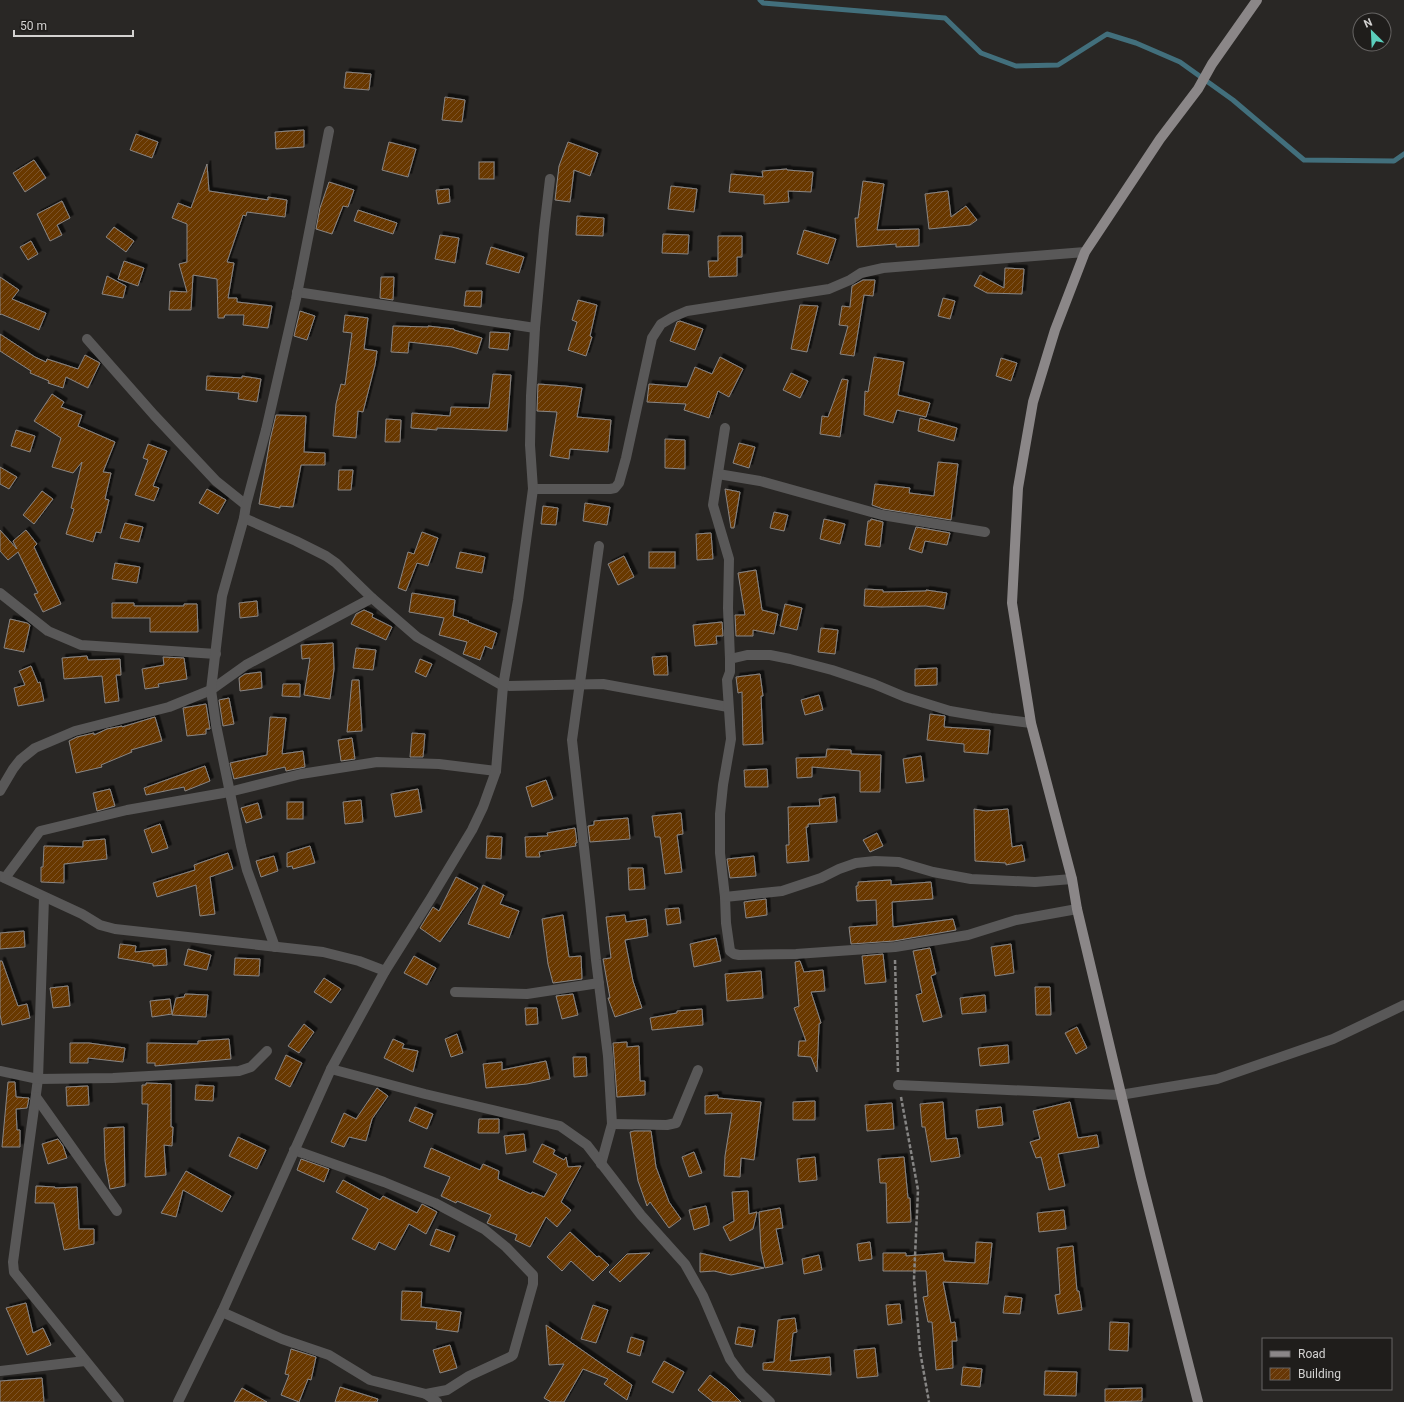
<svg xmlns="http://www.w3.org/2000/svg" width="1404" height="1402" font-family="Roboto,sans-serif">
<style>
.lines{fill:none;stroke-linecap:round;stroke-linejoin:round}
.stream{stroke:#426f7c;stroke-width:5}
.building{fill:url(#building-hatch);stroke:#898684;filter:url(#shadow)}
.path{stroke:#868584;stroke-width:2.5;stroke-dasharray:4 2;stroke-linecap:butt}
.minor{stroke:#595858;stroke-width:10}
.major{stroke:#8b8788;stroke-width:10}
</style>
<defs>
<pattern id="building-hatch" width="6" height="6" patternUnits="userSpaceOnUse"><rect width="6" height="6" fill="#673706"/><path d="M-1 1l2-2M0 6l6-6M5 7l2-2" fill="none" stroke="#7c5329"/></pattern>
<filter id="shadow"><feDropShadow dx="3.5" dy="-3.5" stdDeviation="0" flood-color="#0009"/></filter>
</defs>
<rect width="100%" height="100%" fill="#292725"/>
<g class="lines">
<polyline class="stream" points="760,0 763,3 945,18 981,53 1016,66 1058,65 1107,34 1136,43 1180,62 1233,100 1304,160 1394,161 1404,154"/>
</g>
<g class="building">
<polygon points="346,72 371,74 369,90 344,88"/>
<polygon points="445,97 465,100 462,122 442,120"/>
<polygon points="304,130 304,147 276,149 275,132"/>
<polygon points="136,134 158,142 152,158 130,150"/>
<polygon points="389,142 416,149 408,177 382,170"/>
<polygon points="568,142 598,153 590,176 574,170 570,202 555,200 559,166"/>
<polygon points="34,160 46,178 25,192 13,173"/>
<rect x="479" y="162" width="15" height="17"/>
<polygon points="207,164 209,191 268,200 268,197 287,200 285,217 247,212 246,216 243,215 227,262 234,263 228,298 237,298 237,302 272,306 268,328 243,325 244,315 225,315 224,318 218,318 217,279 193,275 191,310 169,310 170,291 187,292 179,264 187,262 187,224 172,218 178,203 191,208"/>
<polygon points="787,169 787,170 813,172 811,192 788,191 789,202 764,204 764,195 729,192 731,174 763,177 762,171"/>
<polygon points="863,181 884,184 877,230 919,229 919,246 896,247 896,244 857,247 855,218 858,218"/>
<polygon points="329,182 354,190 348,207 343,206 332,234 316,229 320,208"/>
<polygon points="671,186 697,189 694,212 668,209"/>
<polygon points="449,189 450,202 438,204 436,190"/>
<polygon points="948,191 951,217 966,206 977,220 970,225 929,229 925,194"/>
<polygon points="62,201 70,218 57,225 62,235 50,241 37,214"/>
<polygon points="358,210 397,223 393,234 354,221"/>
<polygon points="577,216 604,218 603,236 576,235"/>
<polygon points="114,227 134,241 126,252 106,237"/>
<polygon points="804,230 836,239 828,264 797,254"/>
<polygon points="663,234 689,235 688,254 662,253"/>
<polygon points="440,235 459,238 455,263 435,259"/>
<polygon points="718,236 742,236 742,257 737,257 737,276 709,277 708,261 718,261"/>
<polygon points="31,241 38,254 28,260 20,247"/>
<polygon points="491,247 524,257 519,273 486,264"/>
<polygon points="124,261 144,268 138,286 118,279"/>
<polygon points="1005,268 1024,269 1022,294 987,293 974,286 980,275 1004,288"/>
<polygon points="107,276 126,286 123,298 102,294"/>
<polygon points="0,277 19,290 12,299 46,313 39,330 1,314 0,315"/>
<polygon points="381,277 394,277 393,300 380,298"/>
<polygon points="863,280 875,280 873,296 864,295 854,356 840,354 848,326 839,325 842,306 850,307 852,286"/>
<polygon points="466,291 482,291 481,307 464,306"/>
<polygon points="943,298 955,301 950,319 938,316"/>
<polygon points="578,300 597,305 590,336 592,337 586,356 568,350 577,322 572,320"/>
<polygon points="800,305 818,306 807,352 791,349"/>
<polygon points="300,311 315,316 307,340 294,336"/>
<polygon points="345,315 368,318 364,349 377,351 375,365 363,412 358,411 356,438 333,436 336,404 341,384 345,385 352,333 343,332"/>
<polygon points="680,321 703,329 695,350 670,341 677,322"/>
<polygon points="393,326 428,327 428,326 454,329 454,330 482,338 477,354 452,347 409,342 408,353 391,352"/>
<polygon points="490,332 510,333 508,350 489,348"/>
<polygon points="0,334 35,357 46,362 47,359 78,369 85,355 100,363 88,388 66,377 63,388 48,383 49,381 30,373 31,371 0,351"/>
<polygon points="720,357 743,369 729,397 718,391 709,418 684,410 686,404 647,402 649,384 687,387 695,367 712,374"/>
<polygon points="874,357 904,362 898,395 930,403 926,417 897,410 893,423 864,415 865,391 868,392"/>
<polygon points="1001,358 1017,363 1011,381 996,376"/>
<polygon points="791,373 808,381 800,398 783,390"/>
<polygon points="493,374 511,375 507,431 437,428 437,430 411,428 412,413 450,416 451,407 489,408"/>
<polygon points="207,376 242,378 242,376 261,379 257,402 238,399 239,393 206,390"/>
<polygon points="842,379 848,380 840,437 820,434 822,416 828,417"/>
<polygon points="538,384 565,386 582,388 577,417 611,420 608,452 570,449 569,459 550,456 557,412 537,411"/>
<polygon points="52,394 64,402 61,407 82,415 78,426 115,442 103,472 111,473 105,499 109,500 101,533 96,532 93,542 66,534 74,509 71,508 82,462 73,473 52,467 61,438 34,421"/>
<polygon points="276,415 306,416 304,452 325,453 325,465 301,465 293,507 280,506 280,508 259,504 270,440"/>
<polygon points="920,418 957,428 954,441 918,431"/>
<polygon points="386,419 401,420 400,442 385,442"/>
<polygon points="16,430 35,436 30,452 11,446"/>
<polygon points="665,439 685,440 685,469 665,468"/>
<polygon points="739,443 755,447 749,468 733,463"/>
<polygon points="148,444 167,451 153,486 159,488 154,501 135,495 148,460 143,458"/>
<polygon points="938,462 958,464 951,520 883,509 872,505 875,484 910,488 909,493 934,496"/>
<polygon points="0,467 17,477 9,489 0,484"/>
<polygon points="339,470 353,470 351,490 338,490"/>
<polygon points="207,489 226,500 218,514 199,503"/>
<polygon points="725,489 740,492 734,528 731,528"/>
<polygon points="42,491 53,499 34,524 23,515"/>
<polygon points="585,503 610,507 607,525 583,521"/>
<polygon points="543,506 558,508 556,525 541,524"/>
<polygon points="774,512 788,515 784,531 770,528"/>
<polygon points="824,519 845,524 840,544 820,539"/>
<polygon points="871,519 883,522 880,547 865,545 868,521 870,521"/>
<polygon points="125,523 143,527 139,542 120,538"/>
<polygon points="916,527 950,533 947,545 925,541 922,553 909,549"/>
<polygon points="0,530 17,549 13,541 26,530 37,544 34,547 61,604 43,612 34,594 38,593 18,552 8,560 0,551"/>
<polygon points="422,532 438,538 428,566 417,563 406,591 398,588 408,552 414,554"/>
<polygon points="711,533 713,559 697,560 696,534"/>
<polygon points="460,552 485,557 482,573 456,568"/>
<rect x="649" y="552" width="26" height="16"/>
<polygon points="624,556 634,577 618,585 608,564"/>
<polygon points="115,563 140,567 137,583 112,579"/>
<polygon points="756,570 762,610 778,614 774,634 753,630 753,636 736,636 735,615 745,615 738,573"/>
<polygon points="865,589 883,590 883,592 926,591 926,590 947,593 944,609 926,606 881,607 864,606"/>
<polygon points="412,593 455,600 453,616 469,621 468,622 497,633 492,649 485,646 480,660 463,654 467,642 439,635 444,618 409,612"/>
<polygon points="257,601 258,616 240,618 239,603"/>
<polygon points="112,603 134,603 134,606 184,606 184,604 197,604 198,632 150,632 150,618 112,618"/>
<polygon points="785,604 802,608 797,630 780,626"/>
<polygon points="364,610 373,614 372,617 392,627 386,640 351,624 356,614"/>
<polygon points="10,619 27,623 30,625 24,652 4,648"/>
<polygon points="722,622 723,636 716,636 717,644 695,646 693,625"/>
<polygon points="821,628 838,630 835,654 818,652"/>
<polygon points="333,643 334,669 330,699 304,695 310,658 302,659 301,645"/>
<polygon points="356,648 376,650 373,670 353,668"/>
<polygon points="87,656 88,660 120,659 121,675 116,675 119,701 105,703 102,676 64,679 62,658"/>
<polygon points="667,656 668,675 654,675 652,657"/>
<polygon points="163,657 184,658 187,679 158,684 159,687 145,689 142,669 164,665"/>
<polygon points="420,659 432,664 426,677 415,672"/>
<polygon points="31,666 38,683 40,682 44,701 18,706 14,688 25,685 19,671"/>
<polygon points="937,668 937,685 915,686 915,669"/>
<polygon points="261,672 262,688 240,691 239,678 245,674"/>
<polygon points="760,674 763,696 761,696 763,744 743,745 742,692 738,693 736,677"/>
<polygon points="352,680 359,680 362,731 347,732"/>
<polygon points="283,684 300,684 300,697 282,696"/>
<polygon points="819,695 823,710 805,715 801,700"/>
<polygon points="229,698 234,724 223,726 219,700"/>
<polygon points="206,704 210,729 206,729 206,734 187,736 183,708"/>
<polygon points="930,714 945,716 944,727 990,730 988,754 964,752 964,744 927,740"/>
<polygon points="155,717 162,741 131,750 132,752 101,765 102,767 76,773 69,741 77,737 94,733 94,735 107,729 122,726 122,727"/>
<polygon points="270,717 286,718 282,754 303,751 305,767 286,771 285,767 234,779 230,763 267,755"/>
<polygon points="412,733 425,734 423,757 410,757"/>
<polygon points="352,738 355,759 341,761 338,740"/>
<polygon points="827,749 851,750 851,754 881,755 880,792 860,792 860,771 812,767 812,777 797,778 796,758 826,757"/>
<polygon points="921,756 924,781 906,783 903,759"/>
<polygon points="205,766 210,781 185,791 184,787 146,795 144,788"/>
<polygon points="767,769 768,787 745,787 744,770"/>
<polygon points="546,780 553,799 532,807 526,787"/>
<polygon points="110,789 115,806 97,811 93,793"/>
<polygon points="418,789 422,812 395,817 391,794"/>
<polygon points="835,797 837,822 808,824 808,827 806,827 809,861 787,863 786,845 789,845 788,807 820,806 819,799"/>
<polygon points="361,800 363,822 345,824 343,802"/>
<rect x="287" y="802" width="16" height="17"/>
<polygon points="258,803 262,818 246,823 241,808"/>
<polygon points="974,809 986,811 1008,809 1012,847 1022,845 1025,861 1006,865 1006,863 975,861"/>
<polygon points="681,813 683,834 677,835 682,872 665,874 660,837 655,837 652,816"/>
<polygon points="628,818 630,839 590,842 588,826 594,825 594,821"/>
<polygon points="160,824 168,848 152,853 144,830"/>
<polygon points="575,828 577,843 575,843 576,846 539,852 540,857 526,857 525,837 548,836 547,833"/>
<polygon points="877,833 883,846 870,852 863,840"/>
<polygon points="487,836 502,837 501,859 486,858"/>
<polygon points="105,839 107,859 64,864 64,883 41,882 41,867 43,867 44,846 83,847 83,841"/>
<polygon points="310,846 315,863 293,869 292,866 287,867 287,853"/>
<polygon points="228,853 233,869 210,877 215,914 200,916 196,885 157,897 153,883 195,870 194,865"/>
<polygon points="274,856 278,871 261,877 256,861"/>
<polygon points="754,856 756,876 730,878 727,859"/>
<polygon points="628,868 643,868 645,889 629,890"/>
<polygon points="456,877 478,888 440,942 420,928 433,907 439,911"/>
<polygon points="891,880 891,885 931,882 933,899 892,902 893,927 953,919 956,930 894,941 851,944 849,927 877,925 876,900 857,901 856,886 858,886 858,882"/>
<polygon points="483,885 504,895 500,904 519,911 509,938 468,924"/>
<polygon points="766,899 767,915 746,918 744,902"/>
<polygon points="679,908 681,923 667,925 665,909"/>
<polygon points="563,915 569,957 581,956 582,979 553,983 548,964 542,919"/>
<polygon points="625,915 626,922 646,919 648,936 625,940 633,981 642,1008 615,1017 608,998 610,998 603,959 611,958 606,917"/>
<polygon points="24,931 25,947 0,949 0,933"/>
<polygon points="716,938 721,961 694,967 690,944"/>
<polygon points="120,944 136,946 135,952 166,949 167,965 153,966 153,964 118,958"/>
<polygon points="1011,944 1014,973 995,976 991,947"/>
<polygon points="930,948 936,974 931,976 942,1017 923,1022 916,995 922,993 913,951"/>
<polygon points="188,949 211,955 207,970 184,965"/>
<polygon points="883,954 886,982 865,984 862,956"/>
<polygon points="414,956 436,968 427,985 404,973"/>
<polygon points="235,958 260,959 259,976 234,975"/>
<polygon points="0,961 2,961 18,1006 27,1004 30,1018 2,1025 0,1014"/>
<polygon points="800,961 804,972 823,970 825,991 811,992 821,1023 819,1024 817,1072 811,1057 798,1056 799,1041 806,1041 794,1008 799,1006 795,962"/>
<polygon points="761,971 763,998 727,1001 725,974"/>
<polygon points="324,978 341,989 331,1003 314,992"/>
<polygon points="68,986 70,1006 53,1008 50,988"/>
<polygon points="1035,987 1050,987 1051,1015 1036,1015"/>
<polygon points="185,994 208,995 206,1017 172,1015 176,998 184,997"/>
<polygon points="573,994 578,1015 562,1019 556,996"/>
<polygon points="985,995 986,1012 962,1014 960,998"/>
<polygon points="170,999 172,1014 152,1017 150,1001"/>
<polygon points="525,1008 537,1008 538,1024 526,1025"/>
<polygon points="702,1009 703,1025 652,1030 650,1018 677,1013 677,1011"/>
<polygon points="304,1024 314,1032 299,1053 288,1046"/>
<polygon points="1077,1027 1087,1048 1076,1054 1065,1033"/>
<polygon points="457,1034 463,1053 451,1057 445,1039"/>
<polygon points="229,1039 231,1059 155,1066 155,1063 147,1063 147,1043 198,1044 198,1041"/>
<polygon points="393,1039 404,1044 402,1048 418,1051 413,1072 384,1058"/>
<polygon points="627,1042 627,1047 639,1046 640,1081 645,1081 645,1095 617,1097 613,1043"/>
<polygon points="70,1043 89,1043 125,1048 123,1062 88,1058 88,1063 70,1063"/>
<polygon points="1008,1045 1009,1063 980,1066 978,1048"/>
<polygon points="286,1055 302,1063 290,1087 275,1079"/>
<polygon points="573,1057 586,1057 587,1076 574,1077"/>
<polygon points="546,1061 550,1079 527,1084 486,1088 483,1064 502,1062 502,1070"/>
<polygon points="8,1082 15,1082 16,1097 29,1098 27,1108 16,1109 17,1130 20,1130 20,1147 2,1147"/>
<polygon points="146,1083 171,1084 171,1127 173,1127 172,1146 164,1145 166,1175 145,1177 148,1104 142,1104 142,1085 146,1085"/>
<polygon points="196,1085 214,1086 213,1101 195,1100"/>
<polygon points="88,1086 89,1105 67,1106 66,1087"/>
<polygon points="377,1088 388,1096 372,1119 366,1141 349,1137 344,1147 331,1142 344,1113 356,1119"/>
<polygon points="718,1095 718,1098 761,1102 754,1160 741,1158 740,1177 724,1176 725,1156 732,1113 705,1114 705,1096"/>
<polygon points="815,1101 815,1120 793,1120 793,1102"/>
<polygon points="943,1102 946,1139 957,1138 960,1157 931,1162 925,1127 922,1127 920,1104"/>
<polygon points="1070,1102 1078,1138 1097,1135 1099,1147 1058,1154 1065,1186 1049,1190 1041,1157 1036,1158 1030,1142 1040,1139 1033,1111"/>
<polygon points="892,1103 894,1129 867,1131 865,1105"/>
<polygon points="415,1107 433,1114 427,1129 409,1121"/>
<polygon points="1001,1107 1003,1125 978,1128 976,1110"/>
<polygon points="479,1119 499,1119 499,1133 478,1133"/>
<polygon points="124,1127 125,1186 110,1189 105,1161 104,1128"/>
<polygon points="634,1131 651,1131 656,1167 669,1202 681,1219 669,1228 650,1202 647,1206 638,1181 630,1132"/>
<polygon points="524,1134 526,1151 506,1154 504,1136"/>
<polygon points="238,1137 266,1150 257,1169 229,1156"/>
<polygon points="58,1139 63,1146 67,1158 48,1164 42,1144"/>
<polygon points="542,1144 555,1150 553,1154 564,1160 566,1157 568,1167 581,1166 561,1202 571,1210 557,1227 546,1217 530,1247 515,1240 517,1235 487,1223 491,1215 457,1201 456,1203 441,1196 450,1177 424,1167 431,1148 480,1170 483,1164 499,1171 498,1179 531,1194 532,1192 544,1197 557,1174 533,1162"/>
<polygon points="694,1152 702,1173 689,1177 682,1157"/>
<polygon points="815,1157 817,1180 799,1182 797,1159"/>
<polygon points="904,1157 908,1198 910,1198 911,1222 887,1223 886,1183 880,1183 878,1159"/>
<polygon points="301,1159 329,1169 324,1182 297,1170"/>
<polygon points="186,1171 231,1196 222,1212 183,1190 176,1217 161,1213"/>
<polygon points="343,1180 380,1200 383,1196 417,1213 422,1204 437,1212 426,1234 409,1224 395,1250 379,1242 375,1250 352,1239 368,1209 336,1192"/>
<polygon points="36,1186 55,1187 55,1188 77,1187 79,1229 94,1229 94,1244 64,1250 54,1203 35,1203"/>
<polygon points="748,1191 749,1214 757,1212 753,1229 730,1241 723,1227 734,1221 732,1192"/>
<polygon points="706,1206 709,1220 709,1225 694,1230 689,1210"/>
<polygon points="780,1208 783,1228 776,1229 783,1264 765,1268 761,1250 759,1212"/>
<polygon points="1064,1210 1066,1229 1039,1232 1037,1213"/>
<polygon points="436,1229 455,1236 449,1252 430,1245"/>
<polygon points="570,1232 597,1257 599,1256 609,1265 593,1281 571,1261 562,1271 547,1257"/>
<polygon points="870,1242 872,1259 859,1261 857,1244"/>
<polygon points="976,1242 992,1243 988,1284 943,1282 951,1323 955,1322 957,1341 952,1341 953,1368 936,1370 932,1322 928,1322 923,1297 928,1296 926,1271 883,1271 883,1253 906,1253 906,1256 943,1253 944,1261 975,1263"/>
<polygon points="1073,1246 1077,1291 1079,1291 1082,1310 1058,1314 1055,1295 1060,1294 1057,1248"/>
<polygon points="650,1253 620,1282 609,1272 627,1254"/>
<polygon points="700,1253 764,1268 731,1275 714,1271 700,1272"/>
<polygon points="819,1255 822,1270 804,1274 802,1259"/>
<polygon points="402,1291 422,1292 421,1307 461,1312 458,1332 436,1329 437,1322 401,1320"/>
<polygon points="1005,1296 1022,1298 1020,1314 1003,1313"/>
<polygon points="26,1303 33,1333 43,1328 51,1345 27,1355 6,1308"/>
<polygon points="900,1304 902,1323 888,1325 886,1305"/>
<polygon points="593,1305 608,1310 596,1343 581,1339"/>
<polygon points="795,1318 797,1332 793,1333 790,1361 830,1357 831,1375 763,1370 763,1363 774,1362 778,1320"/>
<polygon points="1110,1322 1129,1323 1128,1351 1109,1350"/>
<polygon points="546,1325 632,1385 627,1400 604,1384 608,1379 583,1369 564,1402 551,1402 544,1398 564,1364 549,1365"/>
<polygon points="738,1327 755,1330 752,1347 735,1344"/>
<polygon points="631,1337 644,1341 640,1356 627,1352"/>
<polygon points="450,1345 457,1368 440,1373 433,1350"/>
<polygon points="875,1348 878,1376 857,1378 854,1350"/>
<polygon points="291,1349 316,1357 311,1380 308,1379 299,1402 281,1395 289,1375 285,1374"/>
<polygon points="664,1361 684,1372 673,1393 652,1382"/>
<polygon points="963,1367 982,1369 980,1387 961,1385"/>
<polygon points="1045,1371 1077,1372 1076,1396 1044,1395"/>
<polygon points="710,1375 728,1389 741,1402 713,1402 698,1390"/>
<polygon points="42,1378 44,1402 0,1402 0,1381"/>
<polygon points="340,1387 378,1399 377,1402 335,1402"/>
<polygon points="242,1388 267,1402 234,1402"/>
<polygon points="1142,1388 1142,1401 1105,1402 1105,1389"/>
</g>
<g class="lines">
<g class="path">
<polyline points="895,960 898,1073"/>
<polyline points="901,1097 918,1190 914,1279 920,1351 929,1402"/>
</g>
<g class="minor">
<polyline points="297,292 535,328"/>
<polyline points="87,339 154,415 216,481 246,505"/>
<polyline points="725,428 713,505 729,559 728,608 730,659"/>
<polyline points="718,474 760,481 882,515 985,532"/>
<polyline points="533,489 610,489 615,488 619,483 626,458 652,338 661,324 673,317 687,311 829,289 850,280 861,273 883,268 1085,252"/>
<polyline points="244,518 296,541 326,556 336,563 372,598 417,637 503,686 603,684 728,707"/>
<polyline points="599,546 572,740 590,901 596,960 608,1056 612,1124 601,1164"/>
<polyline points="0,593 48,631 81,645 216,654"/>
<polyline points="1031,723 991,718 950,711 905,697 874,684 832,670 790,659 770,655 747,655 730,659 730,672 727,680 731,739 723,785 720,814 720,853 725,897 726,923 730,951 734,954 739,955 796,954 895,947 968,935 1016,920 1077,909"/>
<polyline points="0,791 13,769 20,760 35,748 75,731 169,707 211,690 246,665 372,598"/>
<polyline points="0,876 82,914 100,925 115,929 323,952 359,961 385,971"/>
<polyline points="5,878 40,831 127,810 229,792 301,774 377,762 439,764 496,771"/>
<polyline points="725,897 782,891 821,878 839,869 856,863 875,861 899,862 933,872 971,879 1035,882 1072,879"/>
<polyline points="44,898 38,1079 13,1262 14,1272 119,1402"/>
<polyline points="275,947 247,870 241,846 216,725 211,690 222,596 244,518 246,505 266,430 296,299 329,131"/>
<polyline points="455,992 527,994 599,983"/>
<polyline points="331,1069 425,1094 560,1126 587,1145 641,1215 685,1264 703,1296 730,1359 742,1375 770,1402"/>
<polyline points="0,1071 38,1079 113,1078 239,1071 251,1067 267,1051"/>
<polyline points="898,1085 1120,1095 1217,1079 1333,1039 1404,1005"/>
<polyline points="36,1097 117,1211"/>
<polyline points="612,1124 667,1125 676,1123 698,1070"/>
<polyline points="294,1150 384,1182 435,1203 484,1229 506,1247 533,1275 533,1284 513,1355 510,1357 469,1376 447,1390 426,1394"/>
<polyline points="222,1312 282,1339 329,1355 370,1380 426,1394 437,1402"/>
<polyline points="0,1371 85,1361"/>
<polyline points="178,1402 222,1312 331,1069 385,971 431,898 472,830 483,807 496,771 503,686 518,600 533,489 530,445 531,396 535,328 544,230 550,179"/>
</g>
<polyline class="major" points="1198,1402 1141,1178 1077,909 1072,879 1031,723 1012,603 1018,488 1033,402 1055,330 1085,252 1160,139 1198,89 1212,64 1257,0"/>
</g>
<rect x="1262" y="1338" width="130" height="52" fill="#1f1d1b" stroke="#676564"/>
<rect x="1270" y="1351" width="20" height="6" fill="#8b8788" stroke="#676564"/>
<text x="1298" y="1358" font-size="12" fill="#d3d2d1">Road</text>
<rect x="1270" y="1368" width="20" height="12" fill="url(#building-hatch)" stroke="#676564"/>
<text x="1298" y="1378" font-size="12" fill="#d3d2d1">Building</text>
<g transform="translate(1372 32) rotate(336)"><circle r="19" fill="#1f1d1b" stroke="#676564"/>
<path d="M0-3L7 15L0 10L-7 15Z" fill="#5bcebc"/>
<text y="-6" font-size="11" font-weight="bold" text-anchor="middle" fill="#d3d2d1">N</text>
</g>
<path d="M14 30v6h119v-6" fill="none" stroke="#d3d2d1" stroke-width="2"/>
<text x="20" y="30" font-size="12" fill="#d3d2d1" stroke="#1f1d1b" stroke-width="3" paint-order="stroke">50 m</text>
</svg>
